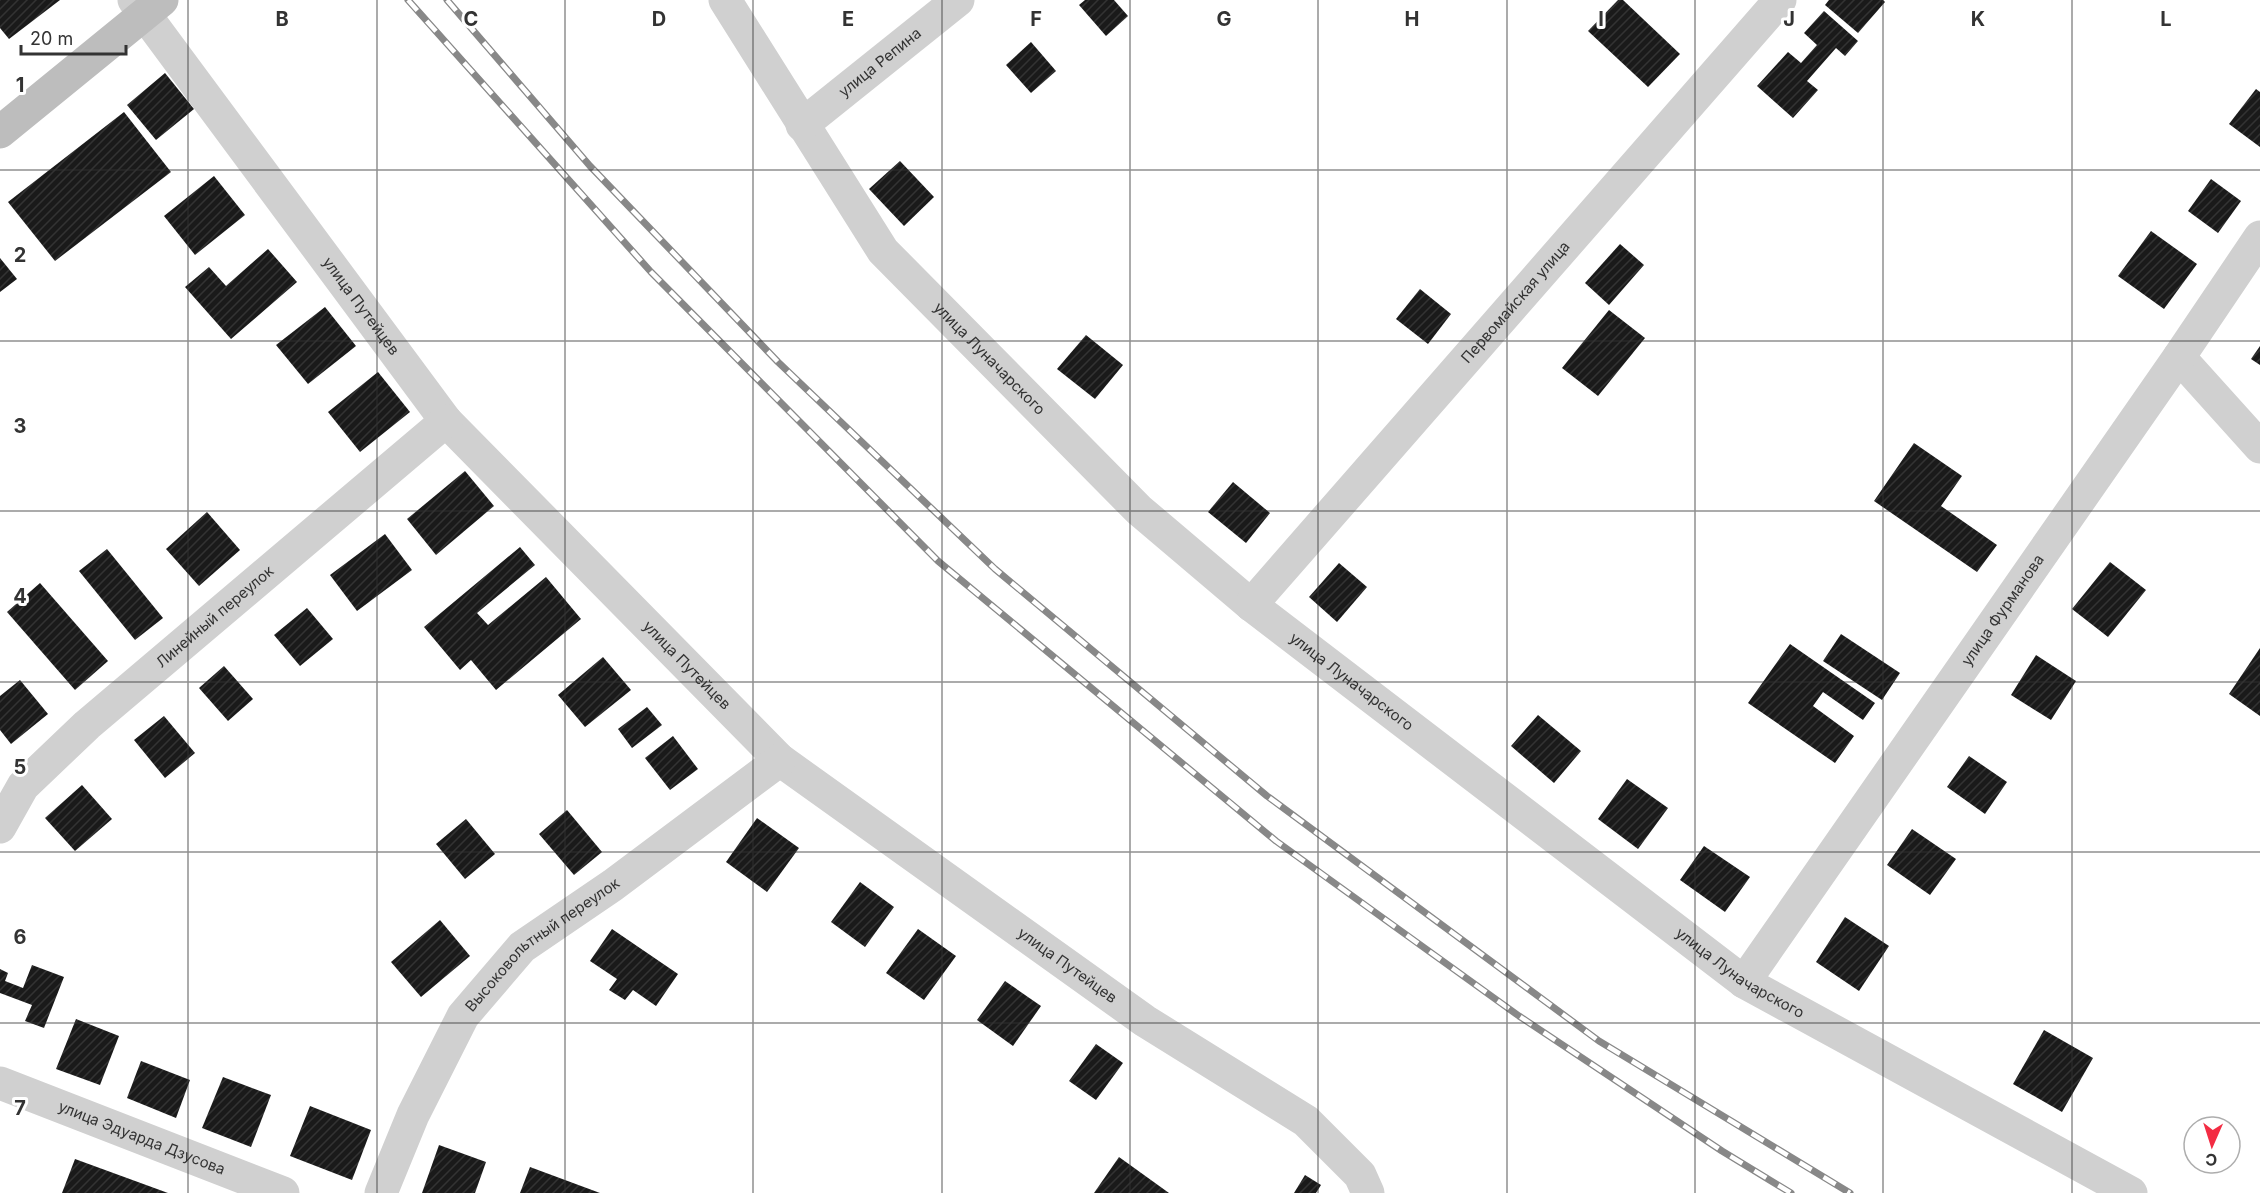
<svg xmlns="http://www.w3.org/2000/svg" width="2260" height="1193" font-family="Inter,sans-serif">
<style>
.building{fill:url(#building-hatch)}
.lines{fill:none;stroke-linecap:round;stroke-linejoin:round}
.street{stroke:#d0d0d0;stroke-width:33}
.secondary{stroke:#bdbdbd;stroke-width:33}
.rail-casing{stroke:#888;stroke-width:7}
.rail{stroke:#fff;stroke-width:4.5;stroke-dasharray:14;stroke-linecap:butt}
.grid{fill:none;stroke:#333;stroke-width:1.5;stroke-opacity:0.55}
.labels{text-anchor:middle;stroke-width:6;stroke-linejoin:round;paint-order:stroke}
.street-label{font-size:15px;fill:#333;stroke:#fff}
.grid-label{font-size:20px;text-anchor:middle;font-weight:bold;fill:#333;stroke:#fff;stroke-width:6;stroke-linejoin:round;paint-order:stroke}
</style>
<defs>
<pattern id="building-hatch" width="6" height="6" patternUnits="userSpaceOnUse" patternTransform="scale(1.5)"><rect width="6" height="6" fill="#1a1a1a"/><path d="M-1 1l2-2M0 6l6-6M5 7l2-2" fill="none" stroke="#333"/></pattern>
</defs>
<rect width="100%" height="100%" fill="#fff"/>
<g class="building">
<polygon points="0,0 60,0 9,39 0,28"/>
<polygon points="1085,0 1114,0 1128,16 1106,36 1079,5"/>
<polygon points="1618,0 1623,0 1680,54 1648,87 1588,31"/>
<polygon points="1829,0 1883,0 1885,2 1858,33 1825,5"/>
<polygon points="1824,11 1858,41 1845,56 1836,48 1807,81 1818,90 1793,118 1757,86 1788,52 1801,63 1817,45 1804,33"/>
<polygon points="1031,42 1056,71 1031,93 1006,65"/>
<polygon points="165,73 194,109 156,140 127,105"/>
<polygon points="2256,89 2260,92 2260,147 2229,124"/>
<polygon points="124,112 171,172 55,261 8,202"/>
<polygon points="900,161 934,197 904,226 869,189"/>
<polygon points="214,176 245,215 195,255 164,216"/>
<polygon points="2211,179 2241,201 2218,233 2188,211"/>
<polygon points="2151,231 2197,264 2164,309 2118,276"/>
<polygon points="1620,244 1644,265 1609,305 1585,283"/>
<polygon points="268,249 297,282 231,339 185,287 209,267 226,286"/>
<polygon points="0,258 17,279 0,292"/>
<polygon points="1420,289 1451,314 1428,344 1396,319"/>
<polygon points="325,307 356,346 308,384 276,345"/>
<polygon points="1609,310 1645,338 1598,396 1562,368"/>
<polygon points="1086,335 1123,365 1095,399 1057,369"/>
<polygon points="2260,346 2260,365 2251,359"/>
<polygon points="378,372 410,412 360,452 328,412"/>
<polygon points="1914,443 1962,476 1941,506 1997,545 1977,572 1874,501"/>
<polygon points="465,471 494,506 436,555 407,519"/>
<polygon points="1233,482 1270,513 1246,543 1208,512"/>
<polygon points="207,512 240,550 199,586 166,549"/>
<polygon points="385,534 412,570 357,611 330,575"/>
<polygon points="520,547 535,565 477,613 488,625 546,577 581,619 496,690 471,660 460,670 424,627"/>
<polygon points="107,549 163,618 135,640 79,571"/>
<polygon points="2110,562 2146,590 2108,637 2072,609"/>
<polygon points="1339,563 1367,587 1337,622 1309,597"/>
<polygon points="40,583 108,661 75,690 7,612"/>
<polygon points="307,608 333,639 300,666 274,635"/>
<polygon points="1841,634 1900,673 1882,700 1823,661"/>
<polygon points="1790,644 1875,703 1863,720 1823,692 1813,706 1854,736 1835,763 1748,703"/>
<polygon points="2260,648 2260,716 2229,694"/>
<polygon points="2036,655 2076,681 2051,720 2011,695"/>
<polygon points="603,657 631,690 585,727 558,695"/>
<polygon points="224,666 253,699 228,721 199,688"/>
<polygon points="20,680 48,714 11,744 0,730 0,696"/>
<polygon points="647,707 662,725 632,748 618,729"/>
<polygon points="1538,715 1581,751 1554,783 1511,746"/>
<polygon points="164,716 195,753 165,778 134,740"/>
<polygon points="673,736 698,769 670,790 645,758"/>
<polygon points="1969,756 2007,782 1985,814 1947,787"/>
<polygon points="1627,779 1668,808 1638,849 1598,819"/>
<polygon points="82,785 112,819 75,851 45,818"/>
<polygon points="567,810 602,852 574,875 539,834"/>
<polygon points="757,818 799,848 767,892 726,862"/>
<polygon points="466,819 495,854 465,879 436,844"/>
<polygon points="1912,829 1956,859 1930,895 1887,865"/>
<polygon points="1704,846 1750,877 1725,912 1680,880"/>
<polygon points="860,882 894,907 865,947 831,922"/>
<polygon points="1845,917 1889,946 1859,991 1816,962"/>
<polygon points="440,920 470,956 421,997 391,962"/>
<polygon points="612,929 678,974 656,1006 633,990 625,1000 609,990 617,979 590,961"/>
<polygon points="918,929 956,956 924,1000 886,973"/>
<polygon points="32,965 64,977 44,1028 25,1021 32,1005 0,993 0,969 8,973 5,981 23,988"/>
<polygon points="1005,981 1041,1006 1013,1046 977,1020"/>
<polygon points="76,1019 119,1036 100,1085 56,1069"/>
<polygon points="2044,1030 2093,1058 2062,1112 2013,1084"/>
<polygon points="1096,1044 1123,1063 1096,1100 1069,1081"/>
<polygon points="141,1061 190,1080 176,1118 127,1098"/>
<polygon points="223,1077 271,1095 251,1147 202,1128"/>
<polygon points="310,1106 371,1130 352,1180 290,1156"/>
<polygon points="439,1145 486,1162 475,1193 422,1193"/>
<polygon points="1119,1157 1169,1193 1094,1193"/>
<polygon points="75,1159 168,1193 62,1193"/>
<polygon points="530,1167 600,1193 520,1193"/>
<polygon points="1305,1175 1321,1185 1316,1193 1294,1193"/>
</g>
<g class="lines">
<g class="street">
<path id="s1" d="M134 0 446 421 780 760 1145 1021 1306 1121 1360 1175 1368 1193"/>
<path id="s2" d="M725 0 883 251 1139 510 1251 605 1744 982 2131 1193"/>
<path id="s3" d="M802 125 958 0"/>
<polyline points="2179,357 2260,447"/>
<path id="s4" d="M1251 605 1780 0"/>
<path id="s5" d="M0 827 23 786 87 725 446 421"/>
<path id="s6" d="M1744 982 2179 357 2260 237"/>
<path id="s7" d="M0 1083 283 1193"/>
<path id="s8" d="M381 1193 413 1115 463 1016 522 947 613 885 780 760"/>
</g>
<polyline class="secondary" points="0,132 162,0"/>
<defs>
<g id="rail">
<polyline points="408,0 651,272 938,561 1276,841 1519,1016 1722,1151 1791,1193"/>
<polyline points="447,0 590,166 778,362 995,569 1267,796 1599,1041 1850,1193"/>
</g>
</defs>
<use href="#rail" class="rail-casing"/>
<use href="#rail" class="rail"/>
</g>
<path class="grid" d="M188 0V1193M377 0V1193M565 0V1193M753 0V1193M942 0V1193M1130 0V1193M1318 0V1193M1507 0V1193M1695 0V1193M1883 0V1193M2072 0V1193M0 170H2260M0 341H2260M0 511H2260M0 682H2260M0 852H2260M0 1023H2260"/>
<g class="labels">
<g class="street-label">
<text dy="5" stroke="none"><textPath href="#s3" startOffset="100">улица Репина</textPath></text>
<text dy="5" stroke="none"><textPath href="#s4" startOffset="402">Первомайская улица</textPath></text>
<text dy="5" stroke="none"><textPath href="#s1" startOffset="381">улица Путейцев</textPath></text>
<text dy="5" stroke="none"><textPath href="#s2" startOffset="448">улица Луначарского</textPath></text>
<text dy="5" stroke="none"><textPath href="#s6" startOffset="453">улица Фурманова</textPath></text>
<text dy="5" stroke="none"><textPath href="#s5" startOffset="303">Линейный переулок</textPath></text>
<text dy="5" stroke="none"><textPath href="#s1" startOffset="867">улица Путейцев</textPath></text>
<text dy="5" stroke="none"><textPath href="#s2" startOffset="934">улица Луначарского</textPath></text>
<text dy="5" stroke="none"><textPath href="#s8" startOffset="303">Высоковольтный переулок</textPath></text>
<text dy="5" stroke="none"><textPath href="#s1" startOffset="1353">улица Путейцев</textPath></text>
<text dy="5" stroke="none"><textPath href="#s2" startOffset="1420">улица Луначарского</textPath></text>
<text dy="5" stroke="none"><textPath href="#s7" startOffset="152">улица Эдуарда Дзусова</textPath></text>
</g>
</g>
<g class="grid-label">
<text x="282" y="26">B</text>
<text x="471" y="26">C</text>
<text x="659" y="26">D</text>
<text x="848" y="26">E</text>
<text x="1036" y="26">F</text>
<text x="1224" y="26">G</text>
<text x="1412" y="26">H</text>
<text x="1601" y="26">I</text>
<text x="1789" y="26">J</text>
<text x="1978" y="26">K</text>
<text x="2166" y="26">L</text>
<text x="20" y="92">1</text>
<text x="20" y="262">2</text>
<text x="20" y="433">3</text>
<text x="20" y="603">4</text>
<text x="20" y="774">5</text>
<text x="20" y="944">6</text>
<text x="20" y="1115">7</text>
</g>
<g transform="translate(2212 1145) rotate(183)"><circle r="28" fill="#ffffff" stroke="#adadad" stroke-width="1.5"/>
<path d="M0-4.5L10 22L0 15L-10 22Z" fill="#f32c43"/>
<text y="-9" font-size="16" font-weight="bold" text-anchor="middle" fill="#333333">С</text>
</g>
<path d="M21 45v9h105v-9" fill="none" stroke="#333333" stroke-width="3"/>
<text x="30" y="45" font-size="18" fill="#333333" stroke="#ffffff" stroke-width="4.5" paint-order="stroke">20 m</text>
</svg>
